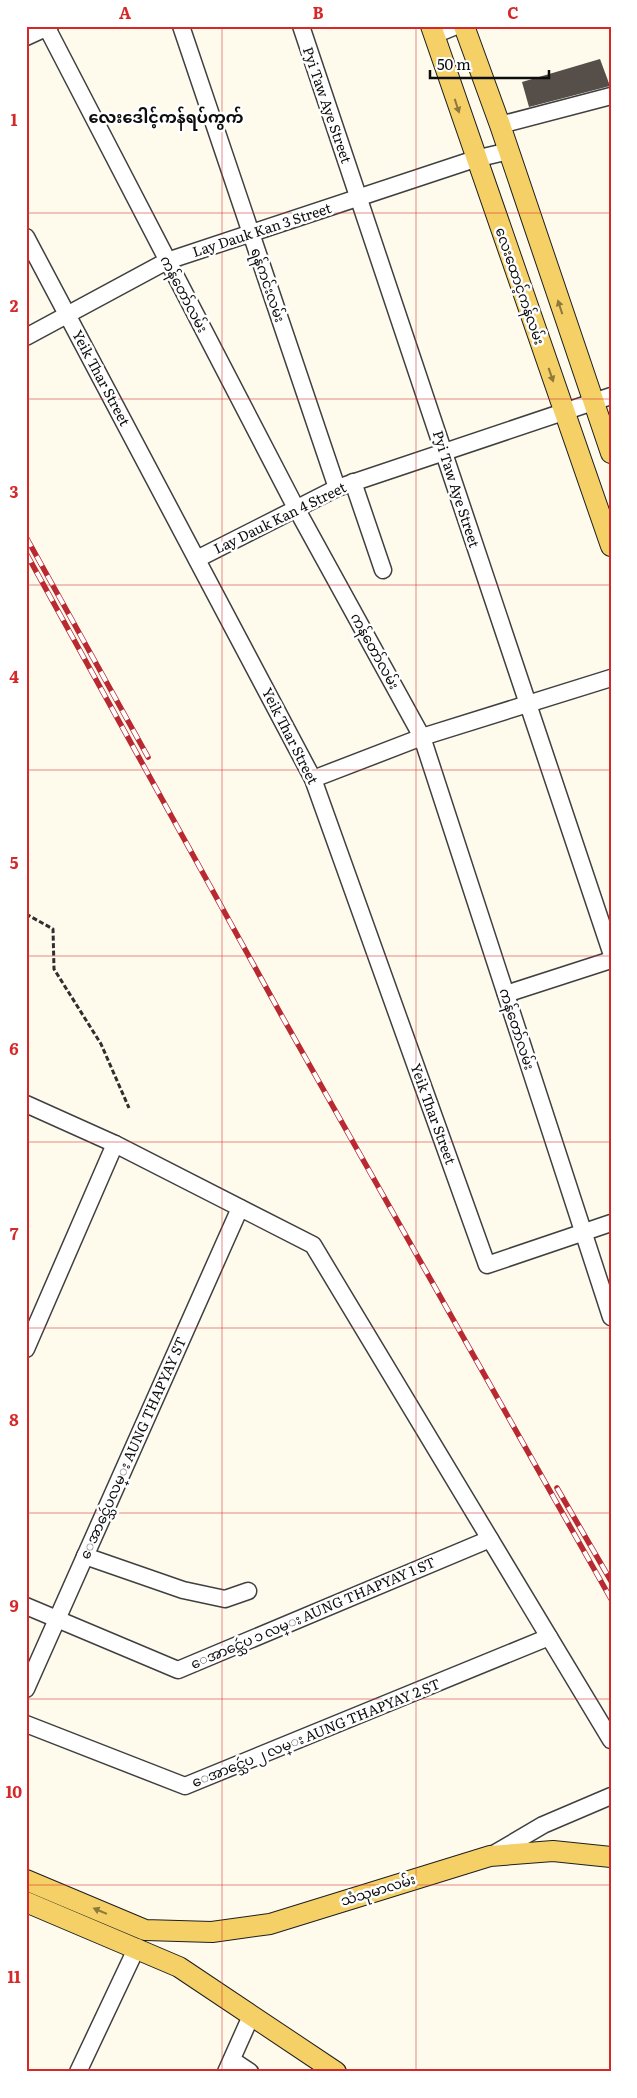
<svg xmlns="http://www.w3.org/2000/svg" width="637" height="2098" font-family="Literata,'Noto Sans Myanmar',serif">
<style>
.building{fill:#554e49}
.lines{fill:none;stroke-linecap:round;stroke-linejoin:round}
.minor-casing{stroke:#404040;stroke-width:19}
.major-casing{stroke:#1e1e1e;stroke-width:22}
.path{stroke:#2f2f2f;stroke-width:3;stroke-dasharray:5 2.5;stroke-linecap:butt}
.minor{stroke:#fff;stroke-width:16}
.major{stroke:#f5d067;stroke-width:20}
.rail-casing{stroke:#b82931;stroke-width:5.5}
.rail{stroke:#fff;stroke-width:4;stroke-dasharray:11;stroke-linecap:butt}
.oneway{fill:#8d783e}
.grid{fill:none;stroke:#d62828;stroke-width:1;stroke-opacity:0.55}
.labels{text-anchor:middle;stroke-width:5;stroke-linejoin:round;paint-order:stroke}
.street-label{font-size:14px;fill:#0d0d0d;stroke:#fff}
.quarter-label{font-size:16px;font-weight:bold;fill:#0d0d0d;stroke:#fff}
.neatline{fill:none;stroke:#d62828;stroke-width:2}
.grid-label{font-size:16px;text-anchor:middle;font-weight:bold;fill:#d62828}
</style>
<rect width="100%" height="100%" fill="#fefbed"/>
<polygon class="building" points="600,59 610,86 529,107 522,82"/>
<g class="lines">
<defs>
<g id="minor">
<polyline points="46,26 296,508 422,737 611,1317"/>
<polyline points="181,26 337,488"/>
<polyline points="301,26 611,952"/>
<polyline points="434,35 456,26"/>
<polyline points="26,37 50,26"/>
<polyline points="500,125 611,96"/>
<polyline points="26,237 313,779 487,1265 611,1223"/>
<polyline points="26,337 167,261 475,159 509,151"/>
<polyline points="353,482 383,570"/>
<polyline points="197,559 337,488 611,396"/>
<polyline points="313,779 422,737 611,678"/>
<polyline points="506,994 611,960"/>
<polyline points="26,1104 115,1144 313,1245 611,1740"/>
<polyline points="26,1349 115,1144"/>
<polyline points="85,1556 183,1590 225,1599 248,1591"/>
<polyline points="26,1606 178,1670 490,1539"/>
<polyline points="26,1689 240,1208"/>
<polyline points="26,1724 185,1786 549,1637"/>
<polyline points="492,1855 543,1825 611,1796"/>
<polyline points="232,2060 250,2072"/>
<polyline points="78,2072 137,1947"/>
<polyline points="226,2072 251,2016"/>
</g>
<g id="major">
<polyline points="431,26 611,546"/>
<polyline points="464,26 500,125 611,453"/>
<polyline points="26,1880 145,1930 212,1932 270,1924 490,1856 553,1851 611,1857"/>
<polyline points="26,1902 179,1967 336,2072"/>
</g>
</defs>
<use href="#minor" class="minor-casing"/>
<use href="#major" class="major-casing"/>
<polyline class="path" points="26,914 53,929 54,969 101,1044 129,1108"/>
<use href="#minor" class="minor"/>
<use href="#major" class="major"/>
<defs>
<g id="rail">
<polyline points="26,537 148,757"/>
<polyline points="26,553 283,1018 611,1599"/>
<polyline points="557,1488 611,1581"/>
</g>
</defs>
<use href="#rail" class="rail-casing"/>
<use href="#rail" class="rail"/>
</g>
<defs><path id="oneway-solid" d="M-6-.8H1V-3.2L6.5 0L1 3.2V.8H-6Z" transform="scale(1.25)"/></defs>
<g class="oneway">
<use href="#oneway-solid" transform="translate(457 106) rotate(72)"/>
<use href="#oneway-solid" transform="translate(560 307) rotate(-108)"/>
<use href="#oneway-solid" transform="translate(551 375) rotate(71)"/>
<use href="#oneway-solid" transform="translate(100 1911) rotate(-157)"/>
</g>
<path class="grid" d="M222 26V2072M416 26V2072M26 213H611M26 399H611M26 585H611M26 770H611M26 956H611M26 1142H611M26 1328H611M26 1513H611M26 1699H611M26 1885H611"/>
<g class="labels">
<g class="street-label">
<text transform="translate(327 105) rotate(71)" y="5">Pyi Taw Aye Street</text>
<text transform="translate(262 230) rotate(-18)" y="5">Lay Dauk Kan 3 Street</text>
<text transform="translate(268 285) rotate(71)" y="5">ရန်ကင်းလမ်း</text>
<text transform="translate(520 286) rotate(71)" y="5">လေးထောင့်ကန်လမ်း</text>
<text transform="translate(184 294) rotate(62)" y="5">ကန်တော်လမ်း</text>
<text transform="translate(101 378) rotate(62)" y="5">Yeik Thar Street</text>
<text transform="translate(456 489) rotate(72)" y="5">Pyi Taw Aye Street</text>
<text transform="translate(280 518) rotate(-26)" y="5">Lay Dauk Kan 4 Street</text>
<text transform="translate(375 651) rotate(61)" y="5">ကန်တော်လမ်း</text>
<text transform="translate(290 736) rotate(63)" y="5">Yeik Thar Street</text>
<text transform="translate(517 1029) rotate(72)" y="5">ကန်တော်လမ်း</text>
<text transform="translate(433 1114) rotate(70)" y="5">Yeik Thar Street</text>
<text transform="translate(133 1448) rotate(-66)" y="5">ေအာင္သေဴပလမ္း AUNG THAPYAY ST</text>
<text transform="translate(313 1613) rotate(-23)" y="5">ေအာင္သေဴပ ၁ လမ္း AUNG THAPYAY 1 ST</text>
<text transform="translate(316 1733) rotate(-22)" y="5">ေအာင္သေဴပ ၂ လမ္း AUNG THAPYAY 2 ST</text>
<text transform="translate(378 1890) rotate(-17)" y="5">သံသုမာလမ်း</text>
</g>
<g class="quarter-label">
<text x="166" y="123">လေးဒေါင့်ကန်ရပ်ကွက်</text>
</g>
</g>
<rect width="637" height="2098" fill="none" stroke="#ffffff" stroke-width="55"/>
<path d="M430 70v8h119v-8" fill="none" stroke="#0d0d0d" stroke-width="2.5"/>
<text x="437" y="70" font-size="15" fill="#0d0d0d" stroke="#ffffff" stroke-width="4" paint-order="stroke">50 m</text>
<rect x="28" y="28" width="582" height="2042" class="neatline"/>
<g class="grid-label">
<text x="125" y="19">A</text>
<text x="318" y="19">B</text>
<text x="513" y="19">C</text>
<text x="14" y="126">1</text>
<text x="14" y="312">2</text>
<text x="14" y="498">3</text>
<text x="14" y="683">4</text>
<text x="14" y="869">5</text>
<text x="14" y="1055">6</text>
<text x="14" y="1240">7</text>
<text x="14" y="1426">8</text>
<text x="14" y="1612">9</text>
<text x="14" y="1798">10</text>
<text x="14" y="1983">11</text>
</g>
</svg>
